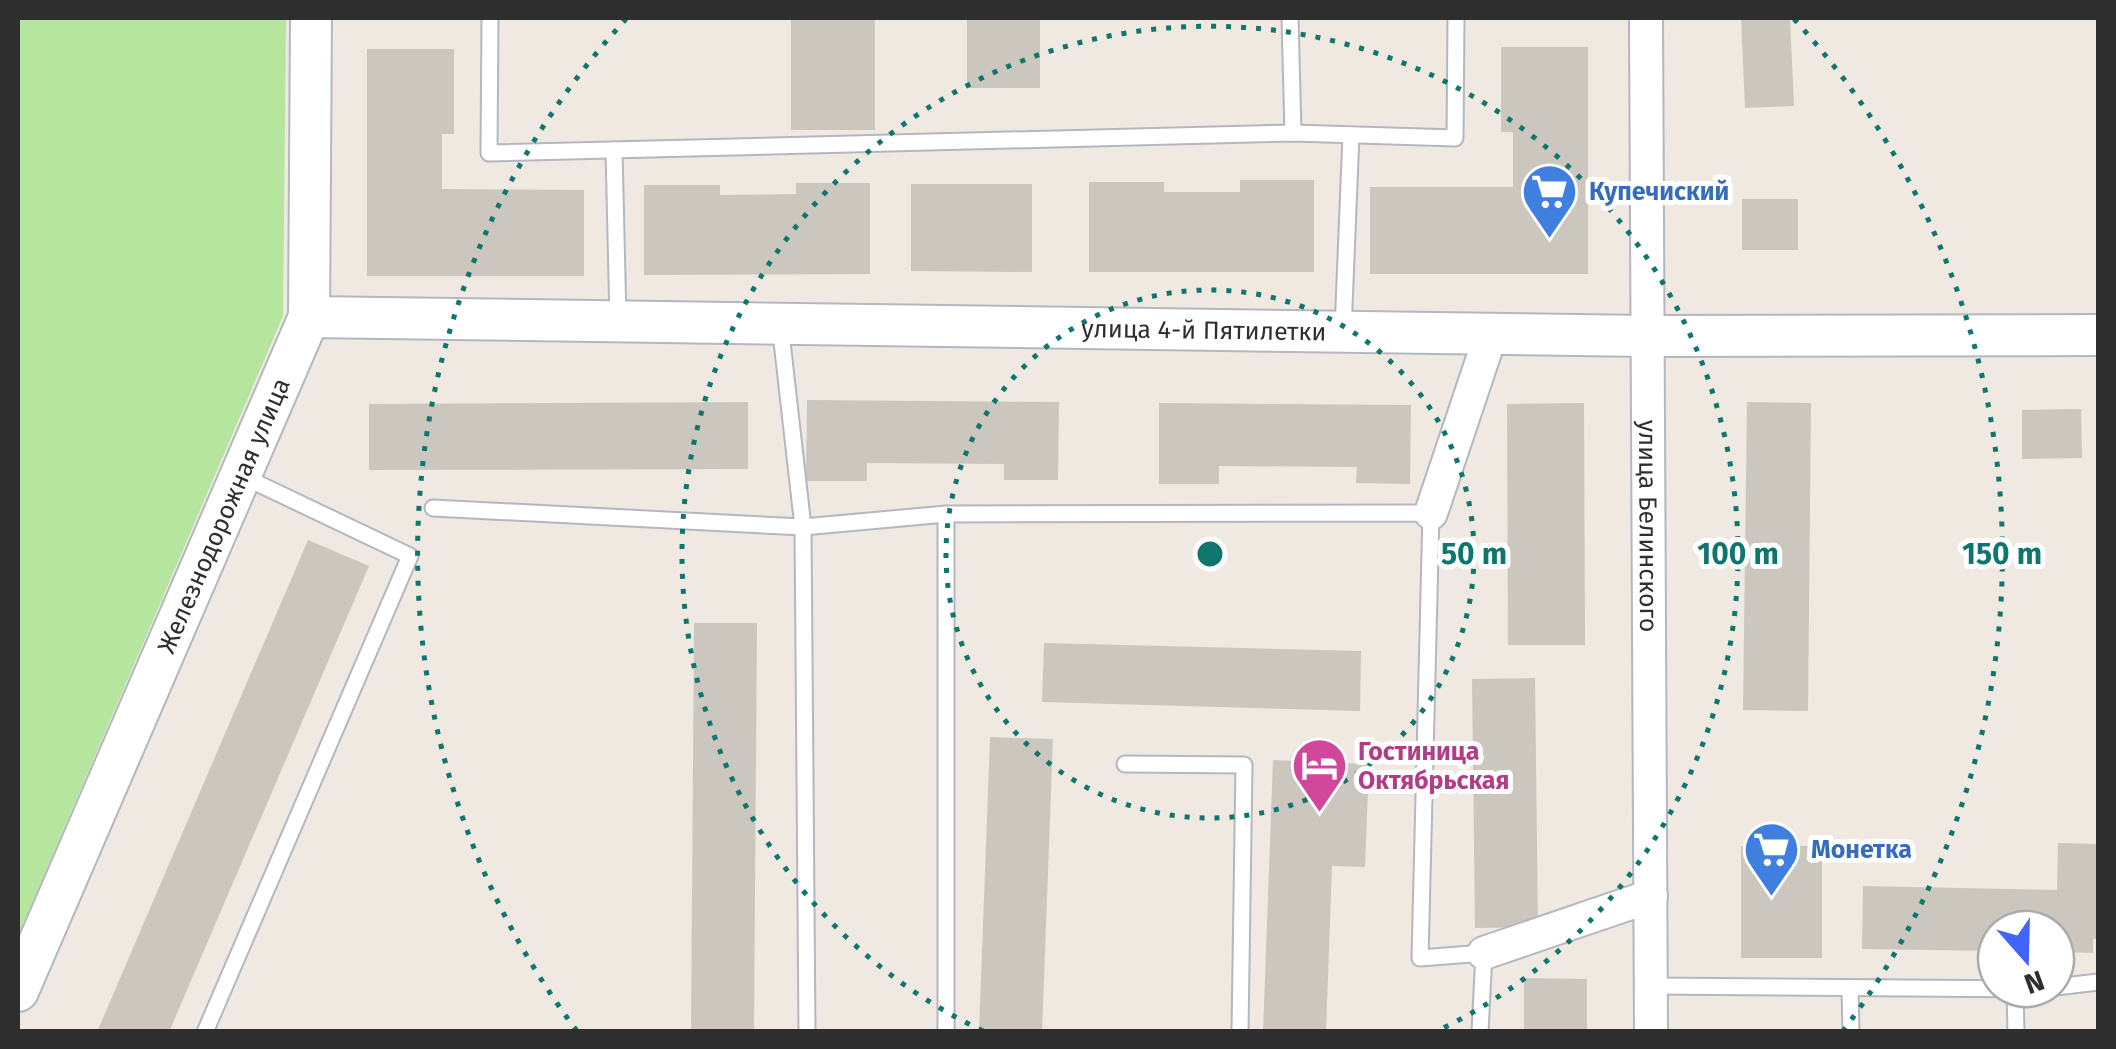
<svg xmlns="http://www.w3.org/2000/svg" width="2116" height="1049" font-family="'Fira Sans',sans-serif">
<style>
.green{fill:#b6e59e}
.building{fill:#cbc7bf}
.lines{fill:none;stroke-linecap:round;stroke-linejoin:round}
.service-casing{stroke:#b4b7c1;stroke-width:19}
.minor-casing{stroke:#b4b7c1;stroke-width:36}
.tertiary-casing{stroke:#b4b7c1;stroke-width:44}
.service{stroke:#fff;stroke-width:15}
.minor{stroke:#fff;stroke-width:32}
.tertiary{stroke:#fff;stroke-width:40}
.ring{fill:none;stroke:#0f766e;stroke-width:5;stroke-dasharray:5 10}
.labels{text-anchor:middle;stroke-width:10;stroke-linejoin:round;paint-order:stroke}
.shop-label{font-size:25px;font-weight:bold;fill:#366cbe;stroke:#fff;text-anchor:start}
.street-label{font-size:25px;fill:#2e2e2e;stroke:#fff}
.hotel-label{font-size:25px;font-weight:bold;fill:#b23c85;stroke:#fff;text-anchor:start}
.centre{fill:#0f766e;stroke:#fff;stroke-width:5}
.ring-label{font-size:30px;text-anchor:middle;font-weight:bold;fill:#0f766e;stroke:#fff;stroke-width:10;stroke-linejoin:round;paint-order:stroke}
</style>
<rect width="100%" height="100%" fill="#efe9e1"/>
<polygon class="green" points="18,18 286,18 283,316 18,936"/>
<g class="building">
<rect x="791" y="18" width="84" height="112"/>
<rect x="967" y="18" width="73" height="70"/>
<polygon points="1741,18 1790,18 1794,106 1745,108"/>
<polygon points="1501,47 1588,47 1588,274 1370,274 1370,187 1513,187 1513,132 1501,132"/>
<polygon points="367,49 454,49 454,134 442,134 442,189 584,190 584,276 367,276"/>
<polygon points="1240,180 1314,180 1314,272 1089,272 1089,182 1164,182 1164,192 1240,192"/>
<polygon points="796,183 870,183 870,274 644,275 644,185 720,185 720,195 796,194"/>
<polygon points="911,184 1032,184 1032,272 911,271"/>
<rect x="1742" y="199" width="56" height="51"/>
<polygon points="807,400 1059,402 1058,480 1004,480 1004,464 867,463 867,481 806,481"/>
<polygon points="748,402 748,469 369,470 369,404"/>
<polygon points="1747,402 1811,403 1808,711 1743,710"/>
<polygon points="1159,403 1411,405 1410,484 1356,483 1357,467 1219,466 1219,484 1159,484"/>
<polygon points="1584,403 1585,645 1508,645 1507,404"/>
<polygon points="2081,409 2082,458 2022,459 2022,410"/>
<polygon points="308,540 369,566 169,1032 97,1032"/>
<polygon points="694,623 757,623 754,1032 691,1032"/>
<polygon points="1044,643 1361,651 1360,711 1042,702"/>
<polygon points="1535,678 1538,927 1475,928 1472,679"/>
<polygon points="990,737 1053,739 1042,1032 979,1032"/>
<polygon points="1273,760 1369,764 1365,867 1332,866 1326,1032 1263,1032"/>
<polygon points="2058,843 2098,844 2098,939 2093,939 2093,953 2056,952 2056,929 1996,929 1996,951 1862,949 1863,886 2057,890"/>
<rect x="1741" y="846" width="81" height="112"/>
<polygon points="1524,978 1587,979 1587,1032 1524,1032"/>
</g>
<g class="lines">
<defs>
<g id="service">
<polyline points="490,18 489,153 1293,133 1455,138 1456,18"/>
<polyline points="1290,18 1293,133"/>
<polyline points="614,150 618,321"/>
<polyline points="780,324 803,527 807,1032"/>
<polyline points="1343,331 1351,135"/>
<polyline points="433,508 803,527 946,514 1431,513 1420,958 1484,953 1480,1032"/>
<polyline points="1125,764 1244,765 1240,1032"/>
<polyline points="1651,986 2036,989"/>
<polyline points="2056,987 2098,982"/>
<polyline points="1850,989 1851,1032"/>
<polyline points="2015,991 2016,1032"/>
<polyline points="205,1032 410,556 240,475"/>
<polyline points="946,1032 946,514"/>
</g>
<g id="minor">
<path id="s1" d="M1646 18 1651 1032"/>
<polyline points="1431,513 1491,334"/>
<polyline points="1484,953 1651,896"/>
</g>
<g id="tertiary">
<path id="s2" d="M309 317 1646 336 2098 335"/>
<path id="s3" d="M18 991 309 317 311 18"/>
</g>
</defs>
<use href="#service" class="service-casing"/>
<use href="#minor" class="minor-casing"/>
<use href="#tertiary" class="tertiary-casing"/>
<use href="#service" class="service"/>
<use href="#minor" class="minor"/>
<use href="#tertiary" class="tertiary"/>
</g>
<g class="ring">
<circle cx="1210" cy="554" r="264"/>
<path d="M983 1031A528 528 0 1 1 1437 1031"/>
<path d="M577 1031A792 792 0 0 1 626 19M1794 19A792 792 0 0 1 1843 1031"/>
</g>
<defs>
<symbol id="supermarket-pin" viewBox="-11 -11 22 30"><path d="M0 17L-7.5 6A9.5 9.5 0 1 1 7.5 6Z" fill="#3f7fe0" stroke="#fff"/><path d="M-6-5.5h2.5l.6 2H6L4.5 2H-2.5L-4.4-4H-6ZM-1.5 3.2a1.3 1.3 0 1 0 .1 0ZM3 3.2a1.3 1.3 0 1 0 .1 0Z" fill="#fff"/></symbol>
<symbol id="hotel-pin" viewBox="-11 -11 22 30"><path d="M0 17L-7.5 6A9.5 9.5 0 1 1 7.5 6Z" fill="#d1479c" stroke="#fff"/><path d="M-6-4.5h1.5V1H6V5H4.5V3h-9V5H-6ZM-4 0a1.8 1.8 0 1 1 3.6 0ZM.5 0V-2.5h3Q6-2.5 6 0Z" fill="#fff"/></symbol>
</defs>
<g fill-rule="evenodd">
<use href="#supermarket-pin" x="1518" y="160" width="63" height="86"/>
<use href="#hotel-pin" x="1288" y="734" width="63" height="86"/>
<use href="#supermarket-pin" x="1740" y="818" width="63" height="86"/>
</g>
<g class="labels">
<g class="shop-label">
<text x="1589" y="200">Купечиский</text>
<text x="1811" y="858">Монетка</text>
</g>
<g class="street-label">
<text dy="9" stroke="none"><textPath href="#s2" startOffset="895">улица 4-й Пятилетки</textPath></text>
<text dy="9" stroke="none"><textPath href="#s3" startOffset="518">Железнодорожная улица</textPath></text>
<text dy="9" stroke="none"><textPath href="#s1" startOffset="508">улица Белинского</textPath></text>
</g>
<g class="hotel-label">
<text x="1358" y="760">Гостиница<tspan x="1358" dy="29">Октябрьская</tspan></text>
</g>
</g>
<circle cx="1210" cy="554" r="15" class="centre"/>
<g class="ring-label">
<text x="1474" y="564">50 m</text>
<text x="1738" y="564">100 m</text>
<text x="2002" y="564">150 m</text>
</g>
<rect width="2116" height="1049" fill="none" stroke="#2e2e2e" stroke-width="40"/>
<g transform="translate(2026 959) rotate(160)"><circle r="48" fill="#ffffff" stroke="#ababab" stroke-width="2.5"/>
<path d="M0-8L18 38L0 25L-18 38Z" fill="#4264fb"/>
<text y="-15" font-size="28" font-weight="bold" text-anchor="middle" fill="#2e2e2e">N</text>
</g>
</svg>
